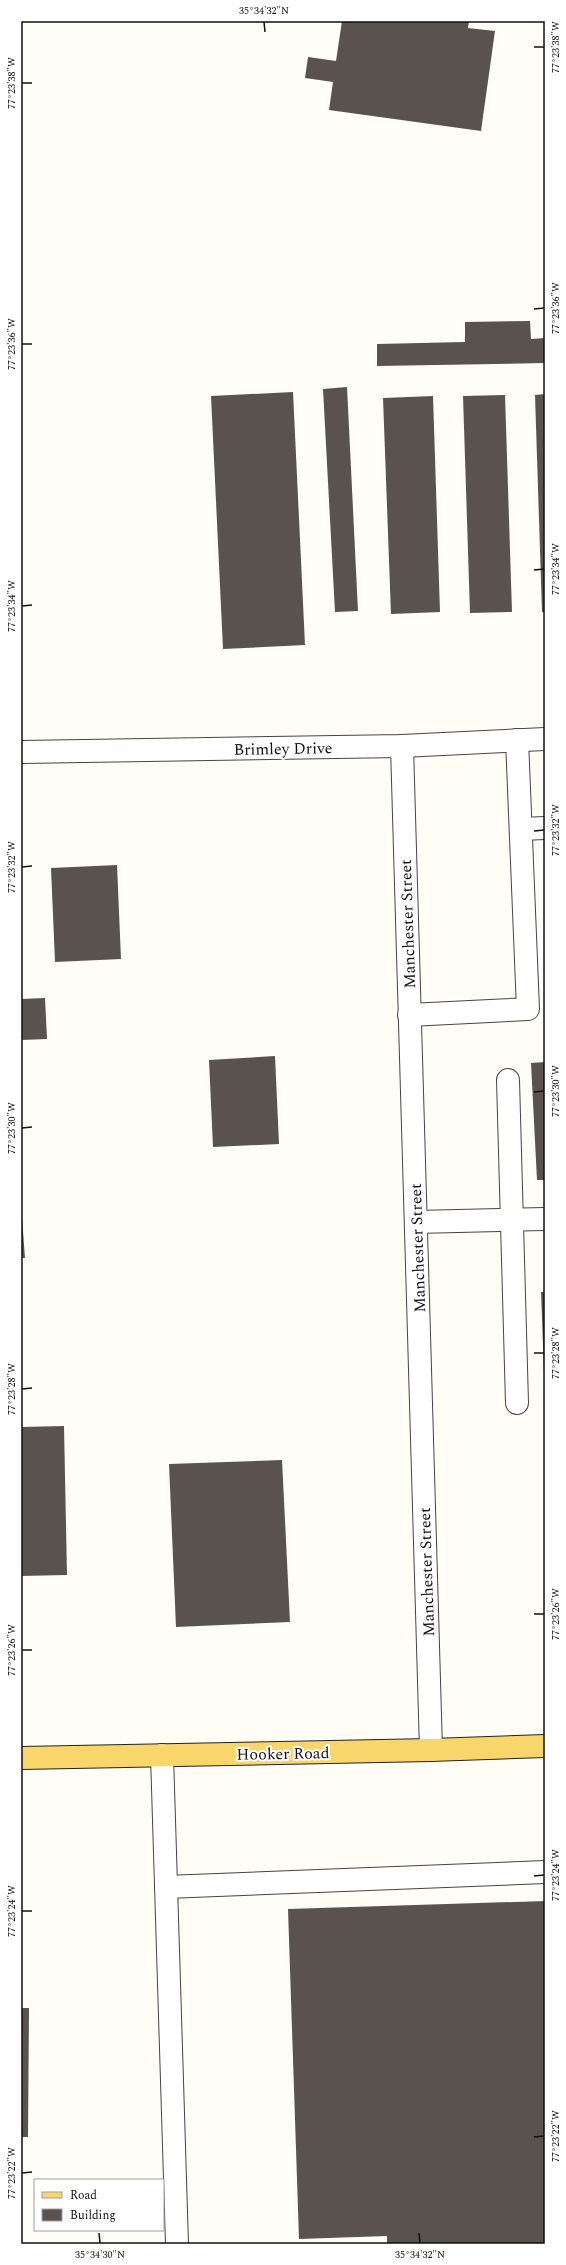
<svg xmlns="http://www.w3.org/2000/svg" width="566" height="2265" font-family="Spectral,serif">
<style>
.building{fill:#5a524d}
.lines{fill:none;stroke-linecap:round;stroke-linejoin:round}
.minor-casing{stroke:#444;stroke-width:24}
.major-casing{stroke:#222;stroke-width:24}
.minor{stroke:#fff;stroke-width:22}
.major{stroke:#f9d66b;stroke-width:22}
.ticks{fill:none;stroke:#111;stroke-width:1.5}
.labels{text-anchor:middle;stroke-width:4;stroke-linejoin:round;paint-order:stroke}
.street-label{font-size:16px;fill:#111;stroke:#fff}
.neatline{fill:none;stroke:#111;stroke-width:1.5}
.ticks-label{font-size:10px;text-anchor:middle;fill:#111}
</style>
<rect width="100%" height="100%" fill="#fffdf5"/>
<g class="building">
<polygon points="342,21 469,21 468,28 495,31 481,131 329,110 333,82 305,78 308,57 336,61"/>
<polygon points="530,321 531,339 545,338 545,363 377,366 377,344 465,342 465,322"/>
<polygon points="347,387 358,611 335,612 323,389"/>
<polygon points="293,392 305,645 223,649 211,396"/>
<polygon points="545,394 545,612 542,612 535,395"/>
<polygon points="505,395 512,612 470,613 463,396"/>
<polygon points="433,396 440,612 391,614 383,398"/>
<polygon points="117,865 121,959 55,962 51,868"/>
<polygon points="45,998 47,1039 21,1040 21,999"/>
<polygon points="275,1056 279,1144 213,1147 209,1060"/>
<polygon points="545,1062 545,1180 537,1180 531,1063"/>
<polygon points="21,1205 25,1258 21,1258"/>
<polygon points="541,1292 545,1292 545,1372 544,1372"/>
<polygon points="64,1426 67,1575 21,1576 21,1427"/>
<polygon points="282,1460 290,1622 176,1627 169,1464"/>
<polygon points="545,1901 545,2244 387,2244 387,2236 299,2239 288,1909"/>
<polygon points="21,2008 29,2008 28,2137 21,2137"/>
</g>
<g class="lines">
<defs>
<g id="minor">
<polyline points="402,746 431,1750"/>
<polyline points="21,752 402,746 545,739"/>
<polyline points="521,829 545,828"/>
<polyline points="409,1015 528,1009 517,740"/>
<polyline points="508,1080 517,1403"/>
<polyline points="416,1222 545,1219"/>
<polyline points="162,1755 177,2244"/>
<polyline points="166,1887 545,1872"/>
</g>
<polyline id="major" points="21,1758 431,1750 545,1746"/>
</defs>
<use href="#minor" class="minor-casing"/>
<use href="#major" class="major-casing"/>
<use href="#minor" class="minor"/>
<use href="#major" class="major"/>
</g>
<path class="ticks" d="M264 22 265 32M534 47H544M22 83H32M534 309 544 308M22 344H32M534 570 544 569M22 606 32 605M534 831 544 830M22 867 32 866M534 1092 544 1091M22 1128 32 1127M534 1353H544M22 1389 32 1388M534 1614H544M22 1650H32M534 1876 544 1875M22 1911H32M534 2137 544 2136M22 2173 32 2172M99 2233 100 2243M419 2233 420 2243"/>
<g class="labels">
<g class="street-label">
<text transform="translate(283 748) rotate(-1)" y="6">Brimley Drive</text>
<text transform="translate(407 924) rotate(-92)" y="6">Manchester Street</text>
<text transform="translate(417 1248) rotate(-92)" y="6">Manchester Street</text>
<text transform="translate(426 1572) rotate(-92)" y="6">Manchester Street</text>
<text transform="translate(283 1753) rotate(-1)" y="6">Hooker Road</text>
</g>
</g>
<rect width="566" height="2265" fill="none" stroke="#ffffff" stroke-width="44"/>
<rect x="34" y="2179" width="130" height="52" fill="#ffffff" stroke="#a0a0a0"/>
<rect x="42" y="2192" width="20" height="6" fill="#f9d66b" stroke="#a0a0a0"/>
<text x="70" y="2199" font-size="12" fill="#111111">Road</text>
<rect x="42" y="2209" width="20" height="12" fill="#5a524d" stroke="#a0a0a0"/>
<text x="70" y="2219" font-size="12" fill="#111111">Building</text>
<rect x="22" y="22" width="522" height="2221" class="neatline"/>
<g class="ticks-label">
<text x="264" y="14">35°34'32"N</text>
<text transform="translate(555 47) rotate(-90)" y="4">77°23'38"W</text>
<text transform="translate(11 83) rotate(-90)" y="4">77°23'38"W</text>
<text transform="translate(555 308) rotate(-90)" y="4">77°23'36"W</text>
<text transform="translate(11 344) rotate(-90)" y="4">77°23'36"W</text>
<text transform="translate(555 569) rotate(-90)" y="4">77°23'34"W</text>
<text transform="translate(11 606) rotate(-90)" y="4">77°23'34"W</text>
<text transform="translate(555 830) rotate(-90)" y="4">77°23'32"W</text>
<text transform="translate(11 867) rotate(-90)" y="4">77°23'32"W</text>
<text transform="translate(555 1091) rotate(-90)" y="4">77°23'30"W</text>
<text transform="translate(11 1128) rotate(-90)" y="4">77°23'30"W</text>
<text transform="translate(555 1353) rotate(-90)" y="4">77°23'28"W</text>
<text transform="translate(11 1389) rotate(-90)" y="4">77°23'28"W</text>
<text transform="translate(555 1614) rotate(-90)" y="4">77°23'26"W</text>
<text transform="translate(11 1650) rotate(-90)" y="4">77°23'26"W</text>
<text transform="translate(555 1875) rotate(-90)" y="4">77°23'24"W</text>
<text transform="translate(11 1911) rotate(-90)" y="4">77°23'24"W</text>
<text transform="translate(555 2136) rotate(-90)" y="4">77°23'22"W</text>
<text transform="translate(11 2173) rotate(-90)" y="4">77°23'22"W</text>
<text x="100" y="2258">35°34'30"N</text>
<text x="420" y="2258">35°34'32"N</text>
</g>
</svg>
